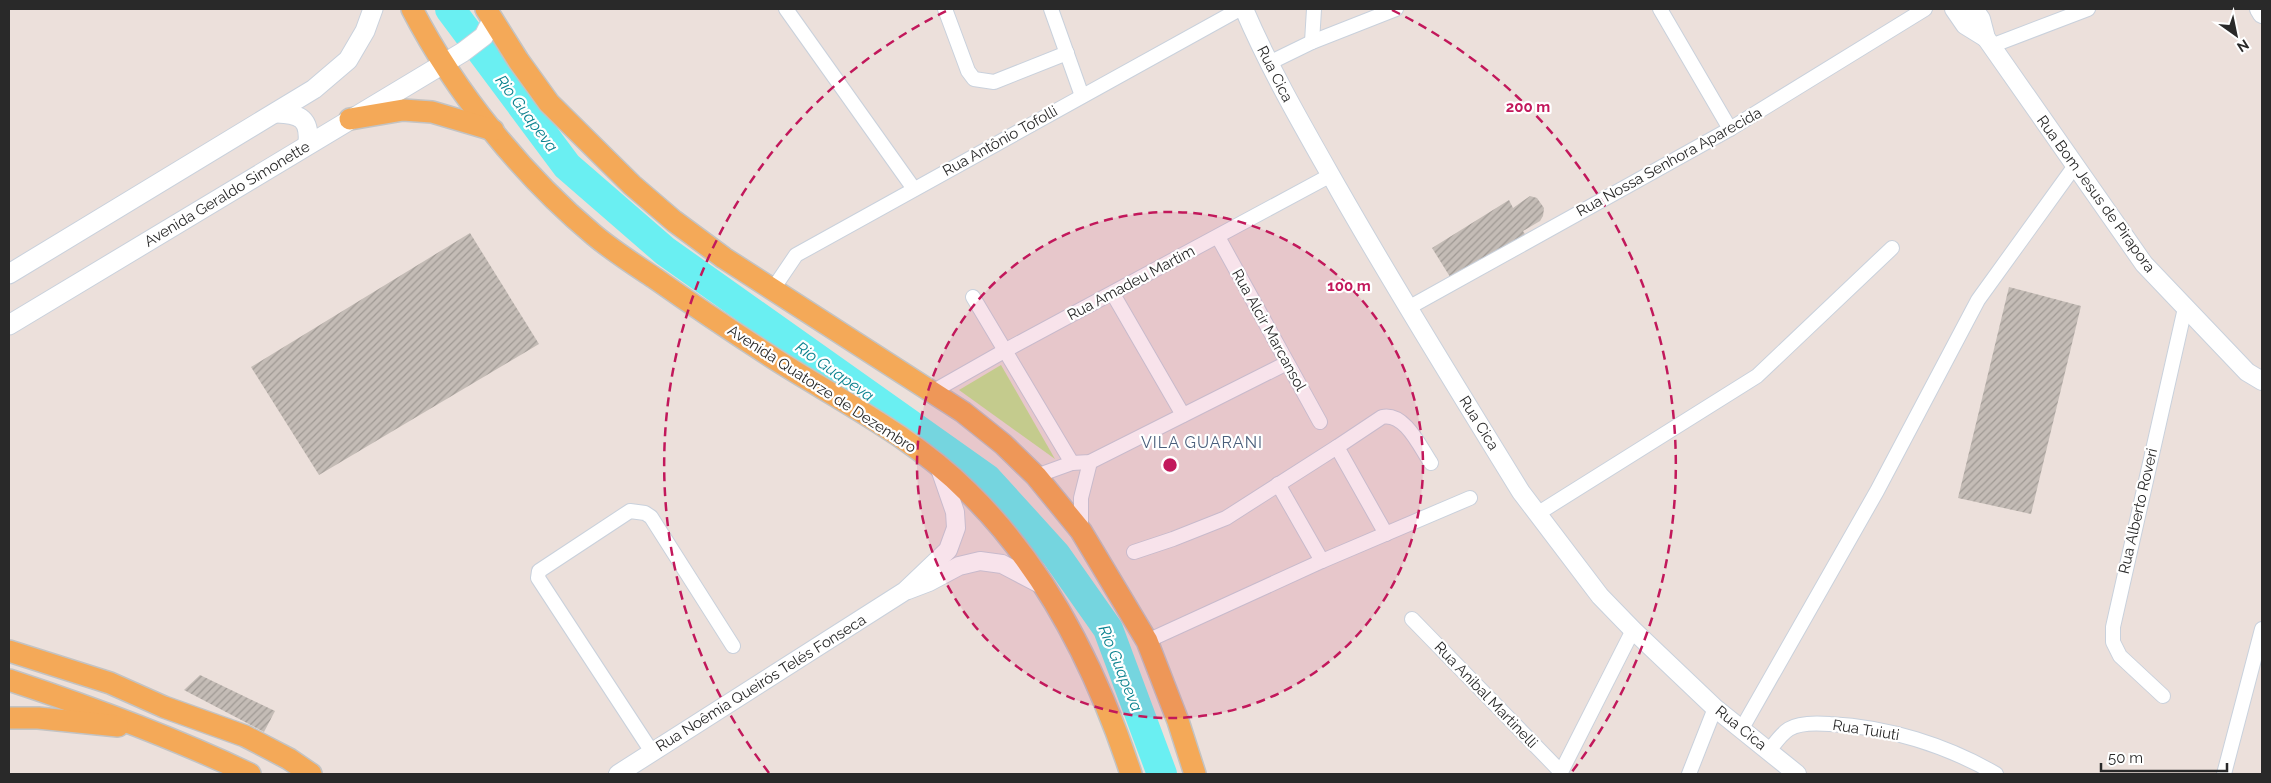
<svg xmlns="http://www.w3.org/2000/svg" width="2271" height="783" font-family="Raleway,sans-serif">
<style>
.grass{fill:#c4e495}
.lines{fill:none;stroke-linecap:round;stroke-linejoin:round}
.river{stroke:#6aeff2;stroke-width:30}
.building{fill:url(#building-hatch)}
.minor-casing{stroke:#c9d1dc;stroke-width:16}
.tertiary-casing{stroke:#c9d1dc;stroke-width:20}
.secondary-casing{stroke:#c9d1dc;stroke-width:21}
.primary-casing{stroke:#c3c3c3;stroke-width:24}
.minor{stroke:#fff;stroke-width:14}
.tertiary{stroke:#fff;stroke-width:18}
.secondary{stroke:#fff;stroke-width:19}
.primary{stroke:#f4a958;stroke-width:21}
.ring{fill:none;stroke:#c2185b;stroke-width:2.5;stroke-dasharray:9 6}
.labels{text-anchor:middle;stroke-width:4.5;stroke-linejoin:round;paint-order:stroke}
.street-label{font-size:15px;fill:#292929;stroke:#fff}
.water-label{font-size:16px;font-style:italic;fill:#0b828f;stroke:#fff}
.neighbourhood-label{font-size:16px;letter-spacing:1px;fill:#495e7b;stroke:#fff}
.centre{fill:#c2185b;stroke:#fff;stroke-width:2.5}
.ring-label{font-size:15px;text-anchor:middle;font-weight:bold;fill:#c2185b;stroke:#fff;stroke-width:4.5;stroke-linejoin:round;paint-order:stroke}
</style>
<defs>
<pattern id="building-hatch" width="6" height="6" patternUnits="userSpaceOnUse" patternTransform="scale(1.25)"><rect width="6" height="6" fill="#c4bcb6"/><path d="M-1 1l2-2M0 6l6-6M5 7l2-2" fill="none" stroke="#9f9994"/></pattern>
</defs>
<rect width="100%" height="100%" fill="#ece0db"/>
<polygon class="grass" points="1001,365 1055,459 959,390"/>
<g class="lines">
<polyline class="river" points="450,9 567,166 665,251 987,479 1056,555 1108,629 1162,774"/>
</g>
<g class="building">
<polygon points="1530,196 1537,198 1544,208 1543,216 1540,221 1523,231 1526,236 1452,280 1432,248 1509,200 1513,208"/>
<polygon points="470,233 539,344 319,475 251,367"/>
<polygon points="2009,287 2081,306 2031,514 1958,498"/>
<polygon points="200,675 275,711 264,732 184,690"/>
</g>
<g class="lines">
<defs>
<g id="minor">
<polyline points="786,9 914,189"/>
<polyline points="945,9 968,71 974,79 994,82 1067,53"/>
<polyline points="1051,9 1082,96"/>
<polyline points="1660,9 1730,129"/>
<polyline points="1312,42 1314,9"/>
<polyline points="1991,46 2088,9"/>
<polyline points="1269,63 1312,42 1396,9"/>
<polyline points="1218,237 1320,422"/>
<polyline points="773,289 796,255 1240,9"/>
<polyline points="1113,294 1183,415"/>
<polyline points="973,297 1072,463"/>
<polyline points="1408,308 1730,129 1925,9"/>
<polyline points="932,392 1006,350 1331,175"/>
<path d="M1337 447 1382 417C1405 412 1420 447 1431 463"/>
<polyline points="1036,476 1072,463 1090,462 1287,363"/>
<polyline points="1278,484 1322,561"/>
<polyline points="1537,514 1757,376 1892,248"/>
<polyline points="1081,531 1081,498 1090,462"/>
<polyline points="1134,552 1173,539 1226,518 1337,447 1386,534"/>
<polyline points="1412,619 1561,772"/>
<polyline points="1147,641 1322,561 1470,498"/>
<polyline points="2163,696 2120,656 2113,642 2113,627 2185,308"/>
<polyline points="1741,730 1877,491 1978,300 2074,167"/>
<path d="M1769 751C1775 743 1781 734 1789 729 1800 722 1818 723 1830 724 1888 727 1946 745 1996 774"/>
<polyline points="652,752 538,578 539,571 630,511 645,513 651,517 733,646"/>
<polyline points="1560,774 1633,630"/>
<polyline points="1689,774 1715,708"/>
<polyline points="2224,774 2262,629"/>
</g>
<g id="tertiary">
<path d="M1244 9C1271 72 1305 130 1339 190 1397 292 1459 391 1521 492L1600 596 1633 630 1715 708 1797 774"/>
<polyline points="1954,9 1965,25 1986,38"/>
<polyline points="1974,9 1981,19 1986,38 2144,264 2247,372 2262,381"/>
<polyline points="2259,9 2262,14"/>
<polyline points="908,590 929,582 959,566 980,561 1002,564 1042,585"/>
<polyline points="618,774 905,591 948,550 956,528 955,512 939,466"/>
</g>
<g id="secondary">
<path d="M277 113C301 114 310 119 308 144"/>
<polyline points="9,274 314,89 348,60 365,31 373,9"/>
<polyline points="9,325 463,52 484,36 492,20"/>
</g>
<g id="primary">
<path d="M412 9C455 92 522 175 594 235 613 251 635 265 656 279 697 308 739 336 781 363 845 403 914 438 968 492 1047 569 1097 670 1131 774"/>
<polyline points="486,9 518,60 549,103 632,185 674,221 724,258 963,412 1003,444 1036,476 1081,531 1147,641 1178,721 1195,774"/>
<polyline points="350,119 403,110 432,112 493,130"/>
<polyline points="9,651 110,683 164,707 245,736 289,759 311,774"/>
<path d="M9 680C91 707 172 737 250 774"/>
<polyline points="9,718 38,718 118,726"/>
</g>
</defs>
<use href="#minor" class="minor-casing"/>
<use href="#tertiary" class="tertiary-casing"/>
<use href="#secondary" class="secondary-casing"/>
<use href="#primary" class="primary-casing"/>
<use href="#minor" class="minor"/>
<use href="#tertiary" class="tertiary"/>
<use href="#secondary" class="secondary"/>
<use href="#primary" class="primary"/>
</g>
<circle cx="1170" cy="465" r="253" fill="#c2185b" fill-opacity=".12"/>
<g class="ring">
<circle cx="1170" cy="465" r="253"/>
<path d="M769 773A506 506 0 0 1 948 10M1392 10A506 506 0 0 1 1571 773"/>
</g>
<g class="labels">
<g class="street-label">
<text transform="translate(1275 74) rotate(63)" y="5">Rua Cica</text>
<text transform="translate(1000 141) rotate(-29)" y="5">Rua Antônio Tofolli</text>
<text transform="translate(1669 162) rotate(-29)" y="5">Rua Nossa Senhora Aparecida</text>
<text transform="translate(227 194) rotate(-31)" y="5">Avenida Geraldo Simonette</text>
<text transform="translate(2096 194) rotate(54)" y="5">Rua Bom Jesus de Pirapora</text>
<text transform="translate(1131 283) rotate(-28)" y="5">Rua Amadeu Martim</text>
<text transform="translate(1269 330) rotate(61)" y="5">Rua Alcir Marcansol</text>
<text transform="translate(822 389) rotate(33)" y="5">Avenida Quatorze de Dezembro</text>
<text transform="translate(1479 423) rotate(58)" y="5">Rua Cica</text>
<text transform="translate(2138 511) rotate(-77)" y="5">Rua Alberto Roveri</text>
<text transform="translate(761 683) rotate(-32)" y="5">Rua Noêmia Queirós Telés Fonseca</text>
<text transform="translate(1486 695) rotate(46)" y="5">Rua Anibal Martinelli</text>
<text transform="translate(1741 728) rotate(39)" y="5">Rua Cica</text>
<text transform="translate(1866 730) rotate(9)" y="5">Rua Tuiuti</text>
</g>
<g class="water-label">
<text transform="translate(527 113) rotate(53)" y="6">Rio Guapeva</text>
<text transform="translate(835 371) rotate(35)" y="6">Rio Guapeva</text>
<text transform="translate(1121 668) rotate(68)" y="6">Rio Guapeva</text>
</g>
<g class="neighbourhood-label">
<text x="1202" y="448">VILA GUARANI</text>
</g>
</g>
<circle cx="1170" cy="465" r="8" class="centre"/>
<g class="ring-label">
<text x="1528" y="112">200 m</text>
<text x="1349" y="291">100 m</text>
</g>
<rect width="2271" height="783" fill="none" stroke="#292929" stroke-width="20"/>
<g transform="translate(2236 35) rotate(147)" stroke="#ffffff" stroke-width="4" paint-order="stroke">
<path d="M0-4L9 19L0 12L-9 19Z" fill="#292929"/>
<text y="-8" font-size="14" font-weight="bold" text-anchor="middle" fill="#292929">N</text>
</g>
<path d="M2101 763v8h126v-8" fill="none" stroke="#292929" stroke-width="2.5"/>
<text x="2108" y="763" font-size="15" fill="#292929" stroke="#ffffff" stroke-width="4" paint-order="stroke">50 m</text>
</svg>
